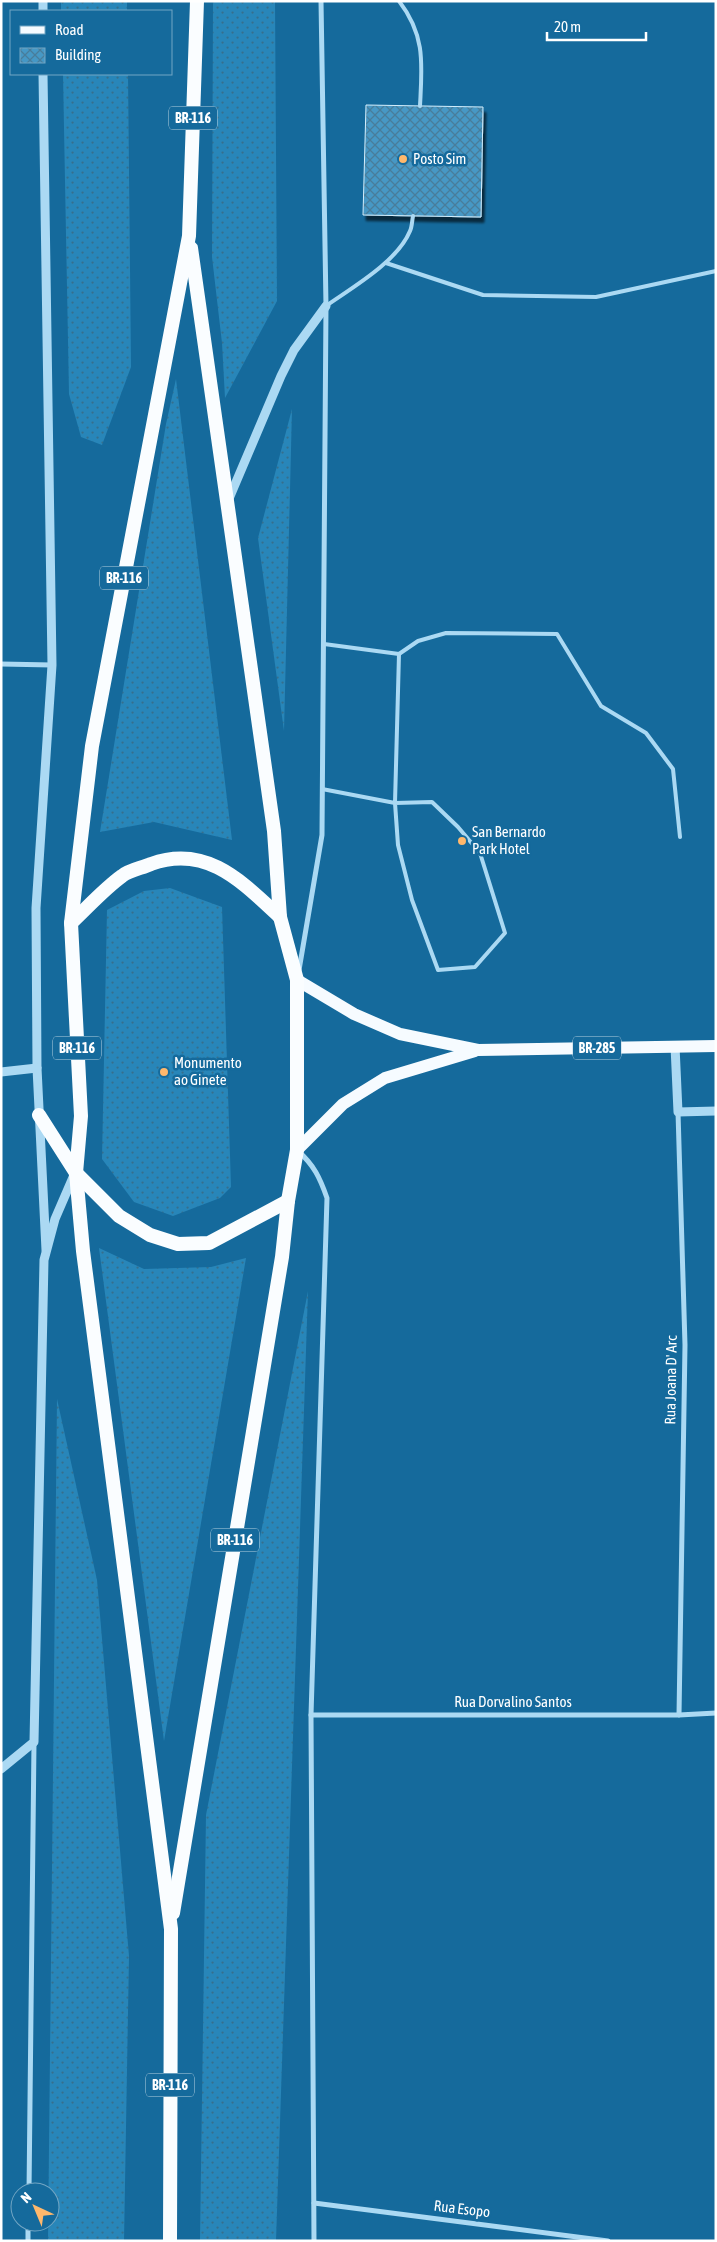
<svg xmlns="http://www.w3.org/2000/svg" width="717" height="2242" font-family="'Asap Condensed',sans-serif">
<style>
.grass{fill:url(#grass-dots)}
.building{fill:url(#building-cross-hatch);stroke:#d3eefd;filter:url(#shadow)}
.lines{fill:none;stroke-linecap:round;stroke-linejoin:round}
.service{stroke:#abd9f3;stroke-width:4}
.minor{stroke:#abd9f3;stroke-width:5}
.tertiary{stroke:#abd9f3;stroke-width:9}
.primary{stroke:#f6fbff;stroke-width:12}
.trunk{stroke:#fafdff;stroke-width:14}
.poi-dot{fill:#ffb86c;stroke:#156a9c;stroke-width:2}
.labels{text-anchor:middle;stroke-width:5;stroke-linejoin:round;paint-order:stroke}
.shield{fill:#156a9c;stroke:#b9d2e1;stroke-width:1}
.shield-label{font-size:14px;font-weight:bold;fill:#fff}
.poi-label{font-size:15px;fill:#fff;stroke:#156a9c;text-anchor:start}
.street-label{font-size:15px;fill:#fff;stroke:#156a9c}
</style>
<defs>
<pattern id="grass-dots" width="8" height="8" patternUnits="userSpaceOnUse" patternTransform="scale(1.25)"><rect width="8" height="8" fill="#2886b9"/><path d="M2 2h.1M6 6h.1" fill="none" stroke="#366f8d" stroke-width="1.8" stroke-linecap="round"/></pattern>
<pattern id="building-cross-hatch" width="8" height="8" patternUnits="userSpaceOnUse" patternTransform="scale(1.25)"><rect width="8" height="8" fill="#4698c5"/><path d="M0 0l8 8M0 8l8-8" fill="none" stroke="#487d9b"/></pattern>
<filter id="shadow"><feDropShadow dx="3" dy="5.5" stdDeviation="1" flood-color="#0009"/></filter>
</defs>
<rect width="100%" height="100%" fill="#156a9c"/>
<g class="grass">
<rect x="61" y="1" width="66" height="10"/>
<polygon points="213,1 275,1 277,301 225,398 222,343 212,257"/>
<polygon points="63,74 128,74 131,367 102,445 81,437 69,394"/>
<polygon points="176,379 232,840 154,822 100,832 166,424"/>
<polygon points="292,409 284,731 258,538"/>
<polygon points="170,888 222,907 231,1187 220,1198 173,1216 134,1202 102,1159 107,910 144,891"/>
<polygon points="99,1248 144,1269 211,1267 246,1258 164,1741"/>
<polygon points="308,1291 276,2241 200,2241 206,1815"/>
<polygon points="57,1399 97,1580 129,1956 124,2241 48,2241"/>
</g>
<polygon class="building" points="366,105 483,107 481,217 363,215"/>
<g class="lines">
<g class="service">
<path d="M399 1C426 36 422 65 420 106"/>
<polyline points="386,263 483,295 596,297 716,271"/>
<path d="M326 306C353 287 397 262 410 231 412 227 412 221 413 216"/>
<polyline points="324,644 399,654 418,641 446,633 557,634 601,706 646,733 673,769 680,837"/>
<polyline points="322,789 395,803 398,845 412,900 438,970 475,967 505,933 480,853 458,827 432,802 395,803 399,654"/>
</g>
<g class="minor">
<polyline points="1,664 52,665"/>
<polyline points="299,970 322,835 326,306 321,1"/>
<polyline points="678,1112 685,1345 679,1715"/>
<path d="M298 1151C314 1165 320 1178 327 1198L311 1715 314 2241"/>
<polyline points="311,1715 679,1715 716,1713"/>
<polyline points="29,2192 34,1743"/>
<polyline points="314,2203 608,2241"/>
<polyline points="28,2241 28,2222"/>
</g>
<g class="tertiary">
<polyline points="43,1 43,11"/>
<polyline points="43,74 52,665 36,908 37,1068 46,1250"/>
<polyline points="228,501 281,376 294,350 326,306"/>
<polyline points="675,1046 678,1112 716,1111"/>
<polyline points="1,1072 37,1068"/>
<polyline points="1,1769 34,1742 44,1260 55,1219 74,1175"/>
</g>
<g class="primary">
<polyline points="297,980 354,1014 400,1034 478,1050 716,1046"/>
<polyline points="297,1150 343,1104 385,1078 475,1051"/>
</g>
<g class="trunk">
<path d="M71 923C88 907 104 889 122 876 129 870 142 868 151 864 207 844 242 882 280 917"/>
<polyline points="39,1115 76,1173 119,1216 150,1235 178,1244 209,1243 288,1201"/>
<polyline points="173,1913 282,1257 288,1201 297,1150 297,980 280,917 274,831 191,248"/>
<polyline points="170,2241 171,1929 83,1251 76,1173 81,1116 71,923 92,746 189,236 197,1"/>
</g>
</g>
<g class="poi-dot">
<circle cx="403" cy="159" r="5"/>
<circle cx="462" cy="841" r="5"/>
<circle cx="164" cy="1072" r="5"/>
</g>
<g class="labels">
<g class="shield">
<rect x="169" y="106.5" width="48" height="23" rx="4"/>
<rect x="100" y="566.5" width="48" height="23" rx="4"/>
<rect x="53" y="1036.5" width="48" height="23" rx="4"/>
<rect x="573" y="1036.5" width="48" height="23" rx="4"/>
<rect x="211" y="1528.5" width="48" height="23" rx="4"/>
<rect x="146" y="2073.5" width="48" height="23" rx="4"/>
</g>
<g class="shield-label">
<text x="193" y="123">BR-116</text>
<text x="124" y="583">BR-116</text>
<text x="77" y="1053">BR-116</text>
<text x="597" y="1053">BR-285</text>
<text x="235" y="1545">BR-116</text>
<text x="170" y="2090">BR-116</text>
</g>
<g class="poi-label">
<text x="413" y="164">Posto Sim</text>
<text x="472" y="837">San Bernardo<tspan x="472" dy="17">Park Hotel</tspan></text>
<text x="174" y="1068">Monumento<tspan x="174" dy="17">ao Ginete</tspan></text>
</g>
<g class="street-label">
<text transform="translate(671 1380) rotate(-89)" y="5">Rua Joana D' Arc</text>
<text x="513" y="1707">Rua Dorvalino Santos</text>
<text transform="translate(462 2209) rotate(7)" y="5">Rua Esopo</text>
</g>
</g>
<rect width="717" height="2242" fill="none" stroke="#ffffff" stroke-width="5"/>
<rect x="10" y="10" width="162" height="65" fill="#156a9c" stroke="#73a6c4"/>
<rect x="20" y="26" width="25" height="8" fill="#f6fbff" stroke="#73a6c4"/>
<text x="55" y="35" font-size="15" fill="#ffffff">Road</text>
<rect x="20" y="48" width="25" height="15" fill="url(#building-cross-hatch)" stroke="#73a6c4"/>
<text x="55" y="60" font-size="15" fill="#ffffff">Building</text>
<g transform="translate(35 2207) rotate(316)"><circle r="24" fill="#156a9c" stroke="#73a6c4"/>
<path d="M0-4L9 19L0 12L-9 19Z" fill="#ffb86c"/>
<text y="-8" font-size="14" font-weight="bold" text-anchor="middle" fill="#ffffff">N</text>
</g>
<path d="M547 32v8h99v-8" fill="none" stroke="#ffffff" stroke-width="2.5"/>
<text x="554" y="32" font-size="15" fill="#ffffff" stroke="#156a9c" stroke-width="4" paint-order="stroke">20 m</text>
</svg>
